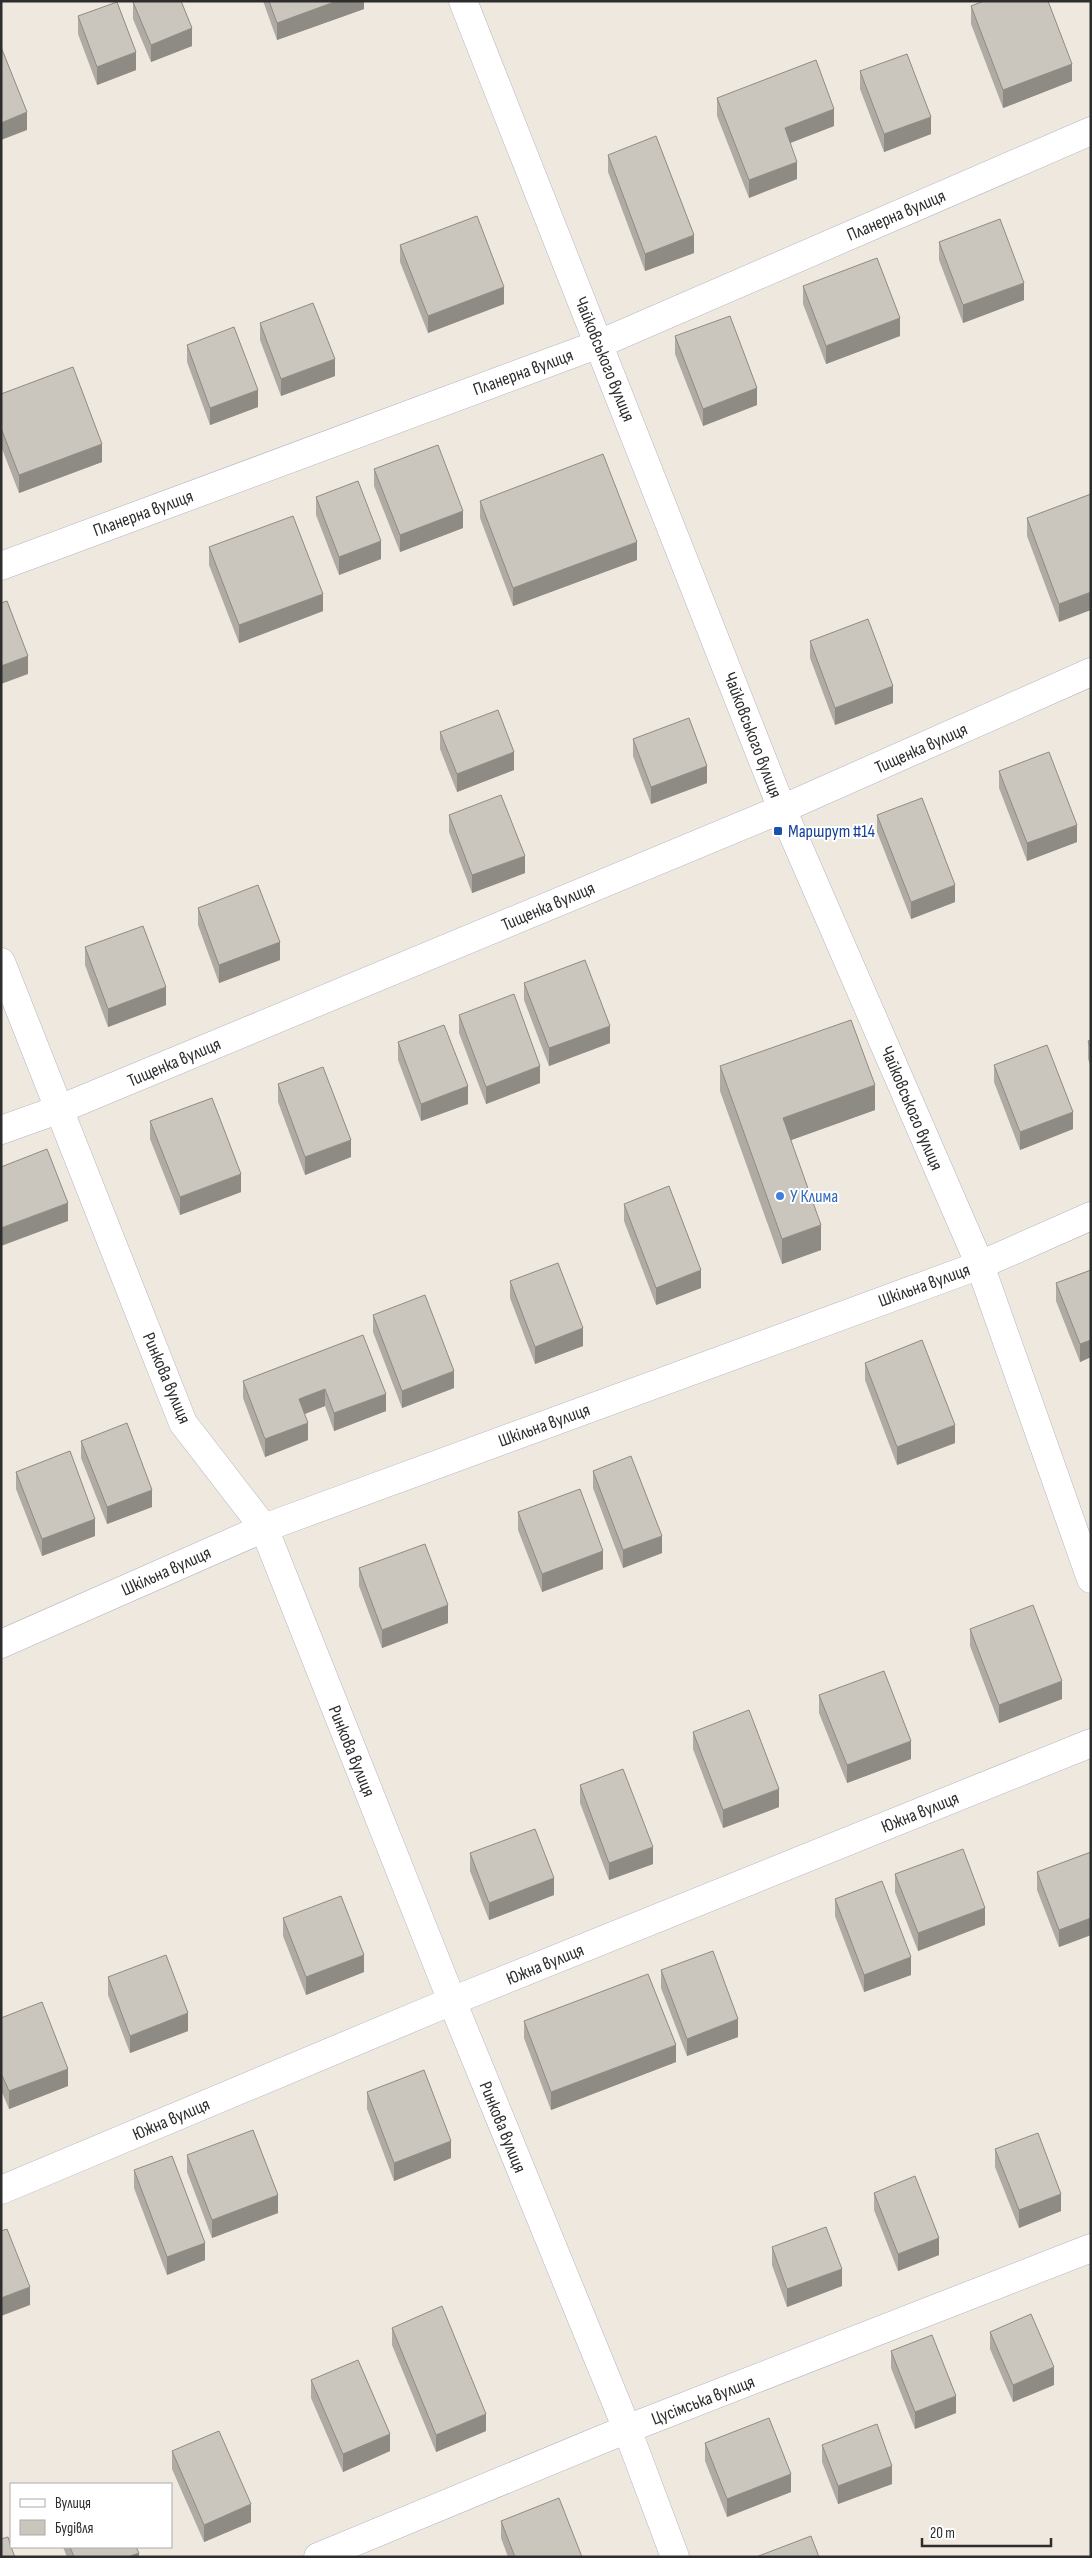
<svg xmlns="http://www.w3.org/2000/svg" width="1092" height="2558" font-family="'Sofia Sans Condensed',sans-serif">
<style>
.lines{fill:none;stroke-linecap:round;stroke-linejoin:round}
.minor-casing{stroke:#b3b5c1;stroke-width:29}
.minor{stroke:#fff;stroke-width:28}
.wall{fill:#afaaa3}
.shaded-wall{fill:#8e8b84}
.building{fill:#cbc6bd;stroke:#8e8b84}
.transit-dot{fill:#1a4fb4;stroke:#fff;stroke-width:2}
.shop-dot{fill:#3f7fe0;stroke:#fff;stroke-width:2}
.labels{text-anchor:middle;stroke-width:4;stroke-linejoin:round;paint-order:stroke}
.street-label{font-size:18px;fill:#2d2d2d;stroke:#fff}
.transit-label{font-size:18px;fill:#164399;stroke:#fff;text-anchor:start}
.shop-label{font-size:18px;fill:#366cbe;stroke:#fff;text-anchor:start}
</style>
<rect width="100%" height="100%" fill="#efe8df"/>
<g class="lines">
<defs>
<g id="minor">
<polyline points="463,1 782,809 980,1265 1091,1579"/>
<polyline points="1,566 599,344 1091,131"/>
<polyline points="1,962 183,1423 264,1528 452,2001 627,2429 675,2557"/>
<polyline points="1,1130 60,1109 782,809 1091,672"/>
<polyline points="1,1644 264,1528 980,1265 1091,1216"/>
<polyline points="1,2190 452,2001 1091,1743"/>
<polyline points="318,2557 627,2429 1091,2248"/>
</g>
</defs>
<use href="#minor" class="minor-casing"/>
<use href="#minor" class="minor"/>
</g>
<g class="wall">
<polygon points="263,1 364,1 364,9 277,40"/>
<polygon points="133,2 192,46 151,62 133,19"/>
<polygon points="971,6 1072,81 1003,108 971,24"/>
<polygon points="78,16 136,70 97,85 78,34"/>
<polygon points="860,71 931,134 884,152 860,89"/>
<polygon points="717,98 834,126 790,143 797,179 749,198 717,116"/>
<polygon points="608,155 694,253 645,271 608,172"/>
<polygon points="939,242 1024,300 963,323 939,260"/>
<polygon points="400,245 504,304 428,333 400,262"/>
<polygon points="803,286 900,336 826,364 803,304"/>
<polygon points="260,323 335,376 281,396 260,340"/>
<polygon points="675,336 757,405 703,426 675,354"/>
<polygon points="187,345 258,407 210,425 187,362"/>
<polygon points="1,394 102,462 19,493 1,446"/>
<polygon points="374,469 463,528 400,552 374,486"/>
<polygon points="1091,494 1059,622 1027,536 1027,518"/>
<polygon points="316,497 381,559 339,575 316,515"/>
<polygon points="480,501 637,560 513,606 480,518"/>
<polygon points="209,547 323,611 239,643 209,565"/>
<polygon points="810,641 893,703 835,725 810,658"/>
<polygon points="440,732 514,770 457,792 440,749"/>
<polygon points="633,739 707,783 651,804 633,756"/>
<polygon points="999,771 1077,842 1027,861 999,788"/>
<polygon points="449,815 525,873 472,893 449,832"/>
<polygon points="877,815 955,902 911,919 877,832"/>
<polygon points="198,908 280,960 219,983 198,925"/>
<polygon points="85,947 166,1005 108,1027 85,965"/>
<polygon points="524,983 610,1043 549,1066 524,1000"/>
<polygon points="459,1015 540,1083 486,1104 459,1033"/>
<polygon points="1091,1040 1091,1067 1088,1059 1088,1041"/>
<polygon points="398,1042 468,1104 421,1121 398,1060"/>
<polygon points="994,1065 1073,1129 1020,1150 994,1082"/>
<polygon points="720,1066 875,1110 791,1140 821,1250 782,1264 720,1091"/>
<polygon points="278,1084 351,1157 305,1175 278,1102"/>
<polygon points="150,1121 241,1192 180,1215 150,1139"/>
<polygon points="624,1204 701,1288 656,1305 624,1221"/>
<polygon points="1091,1270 1091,1357 1080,1362 1056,1301 1056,1283"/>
<polygon points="510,1281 583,1346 535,1364 510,1298"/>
<polygon points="373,1315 454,1388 402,1408 373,1332"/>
<polygon points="363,1335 386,1411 334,1431 325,1406 305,1414 308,1440 265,1457 243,1398 243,1381"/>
<polygon points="865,1363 955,1443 897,1465 865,1380"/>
<polygon points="81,1441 152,1507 107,1524 81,1458"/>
<polygon points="593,1471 662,1553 623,1568 593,1488"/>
<polygon points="16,1472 95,1536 42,1556 16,1489"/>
<polygon points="518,1512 603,1569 542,1592 518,1530"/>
<polygon points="359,1568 448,1623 382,1648 359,1586"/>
<polygon points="970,1629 1062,1699 999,1723 970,1646"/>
<polygon points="819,1695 911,1759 847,1783 819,1713"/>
<polygon points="693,1732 779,1807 723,1828 693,1749"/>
<polygon points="580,1785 653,1864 609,1880 580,1803"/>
<polygon points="1091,1852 1091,1935 1059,1947 1037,1890 1037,1872"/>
<polygon points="470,1853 554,1895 489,1920 470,1871"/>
<polygon points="895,1874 985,1925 918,1951 895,1892"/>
<polygon points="835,1899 911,1975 864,1992 835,1916"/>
<polygon points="283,1918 364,1972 306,1995 283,1936"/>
<polygon points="661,1970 738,2037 687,2056 661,1988"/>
<polygon points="108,1977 188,2031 130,2053 108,1995"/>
<polygon points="1,2018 68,2086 9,2109 1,2090"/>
<polygon points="524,2021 676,2062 551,2110 524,2038"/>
<polygon points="367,2092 451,2158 394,2181 367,2109"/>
<polygon points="995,2149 1061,2211 1019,2228 995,2167"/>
<polygon points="187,2155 278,2213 212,2238 187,2172"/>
<polygon points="134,2170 205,2260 167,2275 134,2188"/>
<polygon points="874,2193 939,2255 898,2271 874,2210"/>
<polygon points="772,2247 842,2286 787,2307 772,2265"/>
<polygon points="392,2328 486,2431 436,2452 392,2345"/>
<polygon points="990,2332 1054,2385 1013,2402 990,2349"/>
<polygon points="891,2351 956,2413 915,2429 891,2368"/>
<polygon points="311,2380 390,2451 343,2472 311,2398"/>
<polygon points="705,2443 791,2492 727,2517 705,2461"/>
<polygon points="822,2445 892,2484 838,2504 822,2462"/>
<polygon points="172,2451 251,2522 204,2542 172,2469"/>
<polygon points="501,2521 582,2557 508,2557 501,2538"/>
<polygon points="63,2547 136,2547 139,2557 67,2557"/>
</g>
<g class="shaded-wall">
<polygon points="337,1 364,1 364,9 277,40 277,23"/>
<polygon points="192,28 192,46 151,62 151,45"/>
<polygon points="136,52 136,70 97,85 97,67"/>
<polygon points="1072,64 1072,81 1003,108 1003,90"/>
<polygon points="834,109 834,126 785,145 785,128"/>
<polygon points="27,112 27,130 1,140 1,123"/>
<polygon points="931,117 931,134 884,152 884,134"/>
<polygon points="797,162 797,179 749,198 749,180"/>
<polygon points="694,235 694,253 645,271 645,254"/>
<polygon points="1024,283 1024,300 963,323 963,305"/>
<polygon points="504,287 504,304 428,333 428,316"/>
<polygon points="900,318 900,336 826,364 826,346"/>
<polygon points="335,359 335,376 281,396 281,379"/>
<polygon points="757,388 757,405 703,426 703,409"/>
<polygon points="258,390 258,407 210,425 210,408"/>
<polygon points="102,444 102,462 19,493 19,475"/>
<polygon points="463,511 463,528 400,552 400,535"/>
<polygon points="381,541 381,559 339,575 339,557"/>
<polygon points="637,542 637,560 513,606 513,588"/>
<polygon points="1091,592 1091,610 1059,622 1059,604"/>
<polygon points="323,594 323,611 239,643 239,625"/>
<polygon points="28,656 28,674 1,684 1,666"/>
<polygon points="893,686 893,703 835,725 835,708"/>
<polygon points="514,752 514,770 457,792 457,774"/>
<polygon points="707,766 707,783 651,804 651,787"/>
<polygon points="1077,825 1077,842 1027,861 1027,843"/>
<polygon points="525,856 525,873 472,893 472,875"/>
<polygon points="955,885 955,902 911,919 911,902"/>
<polygon points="280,942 280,960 219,983 219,965"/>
<polygon points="166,987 166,1005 108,1027 108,1009"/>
<polygon points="610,1026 610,1043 549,1066 549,1048"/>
<polygon points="540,1066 540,1083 486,1104 486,1087"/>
<polygon points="875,1085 875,1110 783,1143 783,1118"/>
<polygon points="468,1086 468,1104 421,1121 421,1104"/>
<polygon points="1073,1112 1073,1129 1020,1150 1020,1132"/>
<polygon points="351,1140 351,1157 305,1175 305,1157"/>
<polygon points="241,1174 241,1192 180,1215 180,1197"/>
<polygon points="68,1203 68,1221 1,1246 1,1228"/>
<polygon points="821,1225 821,1250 782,1264 782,1239"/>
<polygon points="701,1270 701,1288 656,1305 656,1288"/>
<polygon points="583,1328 583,1346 535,1364 535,1347"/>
<polygon points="1091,1340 1091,1357 1080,1362 1080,1344"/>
<polygon points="454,1371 454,1388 402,1408 402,1391"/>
<polygon points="325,1389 325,1406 299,1416 299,1399"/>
<polygon points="386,1394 386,1411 334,1431 334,1413"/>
<polygon points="308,1423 308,1440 265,1457 265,1439"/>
<polygon points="955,1425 955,1443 897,1465 897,1447"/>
<polygon points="152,1490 152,1507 107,1524 107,1507"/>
<polygon points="95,1519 95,1536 42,1556 42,1539"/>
<polygon points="662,1536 662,1553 623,1568 623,1550"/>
<polygon points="603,1551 603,1569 542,1592 542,1574"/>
<polygon points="448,1605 448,1623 382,1648 382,1630"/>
<polygon points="1062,1681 1062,1699 999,1723 999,1705"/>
<polygon points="911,1741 911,1759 847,1783 847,1765"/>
<polygon points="779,1789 779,1807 723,1828 723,1810"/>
<polygon points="653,1847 653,1864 609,1880 609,1863"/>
<polygon points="554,1878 554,1895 489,1920 489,1903"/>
<polygon points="985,1908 985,1925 918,1951 918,1933"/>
<polygon points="1091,1918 1091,1935 1059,1947 1059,1930"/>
<polygon points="364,1955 364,1972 306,1995 306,1977"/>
<polygon points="911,1957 911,1975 864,1992 864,1975"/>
<polygon points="188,2013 188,2031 130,2053 130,2036"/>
<polygon points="738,2019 738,2037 687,2056 687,2039"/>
<polygon points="676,2045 676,2062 551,2110 551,2092"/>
<polygon points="68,2069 68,2086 9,2109 9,2091"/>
<polygon points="451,2141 451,2158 394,2181 394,2163"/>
<polygon points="1061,2194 1061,2211 1019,2228 1019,2210"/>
<polygon points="278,2195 278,2213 212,2238 212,2220"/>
<polygon points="939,2238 939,2255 898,2271 898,2254"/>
<polygon points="205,2243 205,2260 167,2275 167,2257"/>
<polygon points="842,2269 842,2286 787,2307 787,2289"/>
<polygon points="30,2287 30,2305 1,2316 1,2298"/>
<polygon points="1054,2367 1054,2385 1013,2402 1013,2385"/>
<polygon points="956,2396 956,2413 915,2429 915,2412"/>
<polygon points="486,2414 486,2431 436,2452 436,2435"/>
<polygon points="390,2434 390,2451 343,2472 343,2454"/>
<polygon points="892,2466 892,2484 838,2504 838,2486"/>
<polygon points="791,2474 791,2492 727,2517 727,2499"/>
<polygon points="251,2504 251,2522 204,2542 204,2525"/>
<polygon points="139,2553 139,2557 128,2557"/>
</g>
<g class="building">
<polygon points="135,1 181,1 192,28 151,45 133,2"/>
<polygon points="269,1 337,1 277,23"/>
<polygon points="984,1 1048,1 1072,64 1003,90 971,6"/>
<polygon points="117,2 136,52 97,67 78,16"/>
<polygon points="1,47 27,112 1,123"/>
<polygon points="907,54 931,117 884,134 860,71"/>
<polygon points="816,60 834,109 785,128 797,162 749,180 717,98"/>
<polygon points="656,136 694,235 645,254 608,155"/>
<polygon points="477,216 504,287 428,316 400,245"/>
<polygon points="1000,219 1024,283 963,305 939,242"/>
<polygon points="877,258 900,318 826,346 803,286"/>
<polygon points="313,303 335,359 281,379 260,323"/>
<polygon points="730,316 757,388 703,409 675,336"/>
<polygon points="234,327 258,390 210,408 187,345"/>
<polygon points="73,367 102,444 19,475 1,428 1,394"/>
<polygon points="438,445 463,511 400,535 374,469"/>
<polygon points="603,454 637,542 513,588 480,501"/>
<polygon points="358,481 381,541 339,557 316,497"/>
<polygon points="1091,494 1091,592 1059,604 1027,518"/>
<polygon points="293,516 323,594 239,625 209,547"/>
<polygon points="7,601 28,656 1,666 1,603"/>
<polygon points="868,619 893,686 835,708 810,641"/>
<polygon points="498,710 514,752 457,774 440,732"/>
<polygon points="689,718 707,766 651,787 633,739"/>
<polygon points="1049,752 1077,825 1027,843 999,771"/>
<polygon points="501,795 525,856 472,875 449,815"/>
<polygon points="922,798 955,885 911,902 877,815"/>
<polygon points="258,885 280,942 219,965 198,908"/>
<polygon points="143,926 166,987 108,1009 85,947"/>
<polygon points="585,960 610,1026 549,1048 524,983"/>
<polygon points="514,994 540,1066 486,1087 459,1015"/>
<polygon points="851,1020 875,1085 783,1118 821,1225 782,1239 720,1066"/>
<polygon points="444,1025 468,1086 421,1104 398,1042"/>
<polygon points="1091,1040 1091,1049 1088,1041"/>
<polygon points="1047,1045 1073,1112 1020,1132 994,1065"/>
<polygon points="323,1067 351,1140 305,1157 278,1084"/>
<polygon points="212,1098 241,1174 180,1197 150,1121"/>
<polygon points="47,1149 68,1203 1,1228 1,1167"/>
<polygon points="669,1186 701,1270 656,1288 624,1204"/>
<polygon points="558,1263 583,1328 535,1347 510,1281"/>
<polygon points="1091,1270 1091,1340 1080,1344 1056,1283"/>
<polygon points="425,1295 454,1371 402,1391 373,1315"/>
<polygon points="363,1335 386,1394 334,1413 325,1389 299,1399 308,1423 265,1439 243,1381"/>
<polygon points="922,1340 955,1425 897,1447 865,1363"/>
<polygon points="127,1423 152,1490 107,1507 81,1441"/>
<polygon points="70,1451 95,1519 42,1539 16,1472"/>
<polygon points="631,1456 662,1536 623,1550 593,1471"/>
<polygon points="580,1489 603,1551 542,1574 518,1512"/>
<polygon points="425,1544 448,1605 382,1630 359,1568"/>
<polygon points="1033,1605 1062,1681 999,1705 970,1629"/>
<polygon points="884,1671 911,1741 847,1765 819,1695"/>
<polygon points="749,1710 779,1789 723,1810 693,1732"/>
<polygon points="623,1769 653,1847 609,1863 580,1785"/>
<polygon points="535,1829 554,1878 489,1903 470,1853"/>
<polygon points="963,1849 985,1908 918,1933 895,1874"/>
<polygon points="1091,1852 1091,1918 1059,1930 1037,1872"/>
<polygon points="882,1881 911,1957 864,1975 835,1899"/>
<polygon points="341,1896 364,1955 306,1977 283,1918"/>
<polygon points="713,1951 738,2019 687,2039 661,1970"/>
<polygon points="166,1955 188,2013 130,2036 108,1977"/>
<polygon points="648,1974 676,2045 551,2092 524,2021"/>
<polygon points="42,2002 68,2069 9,2091 1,2073 1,2018"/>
<polygon points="424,2070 451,2141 394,2163 367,2092"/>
<polygon points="253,2130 278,2195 212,2220 187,2155"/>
<polygon points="1038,2133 1061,2194 1019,2210 995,2149"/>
<polygon points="172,2156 205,2243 167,2257 134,2170"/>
<polygon points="915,2176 939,2238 898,2254 874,2193"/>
<polygon points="826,2227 842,2269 787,2289 772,2247"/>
<polygon points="7,2229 30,2287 1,2298 1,2231"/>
<polygon points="442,2306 486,2414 436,2435 392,2328"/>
<polygon points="1031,2314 1054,2367 1013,2385 990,2332"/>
<polygon points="932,2335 956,2396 915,2412 891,2351"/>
<polygon points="358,2360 390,2434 343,2454 311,2380"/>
<polygon points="769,2418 791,2474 727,2499 705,2443"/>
<polygon points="877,2424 892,2466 838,2486 822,2445"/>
<polygon points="219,2431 251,2504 204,2525 172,2451"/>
<polygon points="559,2498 582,2557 515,2557 501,2521"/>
<polygon points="811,2536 819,2557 756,2557"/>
<polygon points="8,2537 11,2547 15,2557 1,2557 1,2539"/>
<polygon points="70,2547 136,2547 139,2553 128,2557 74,2557"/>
</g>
<rect class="transit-dot" x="773" y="826" width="10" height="10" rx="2.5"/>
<circle class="shop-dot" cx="780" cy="1196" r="5"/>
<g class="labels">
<g class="street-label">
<text transform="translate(896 215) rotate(-23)" y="6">Планерна вулиця</text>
<text transform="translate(605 359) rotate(68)" y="6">Чайковського вулиця</text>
<text transform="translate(523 372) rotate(-20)" y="6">Планерна вулиця</text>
<text transform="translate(143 513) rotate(-20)" y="6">Планерна вулиця</text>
<text transform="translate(753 735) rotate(69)" y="6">Чайковського вулиця</text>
<text transform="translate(921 748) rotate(-24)" y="6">Тищенка вулиця</text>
<text transform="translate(548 906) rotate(-23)" y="6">Тищенка вулиця</text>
<text transform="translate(174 1062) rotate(-23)" y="6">Тищенка вулиця</text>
<text transform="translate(912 1108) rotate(67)" y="6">Чайковського вулиця</text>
<text transform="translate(924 1285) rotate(-20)" y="6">Шкільна вулиця</text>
<text transform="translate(167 1378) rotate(67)" y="6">Ринкова вулиця</text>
<text transform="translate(544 1425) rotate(-20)" y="6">Шкільна вулиця</text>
<text transform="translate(166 1571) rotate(-24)" y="6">Шкільна вулиця</text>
<text transform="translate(352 1751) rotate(68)" y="6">Ринкова вулиця</text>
<text transform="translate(920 1812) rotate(-22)" y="6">Южна вулиця</text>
<text transform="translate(545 1964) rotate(-22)" y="6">Южна вулиця</text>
<text transform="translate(171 2119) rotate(-23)" y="6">Южна вулиця</text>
<text transform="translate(503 2127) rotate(68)" y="6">Ринкова вулиця</text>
<text transform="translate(703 2400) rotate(-21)" y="6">Цусімська вулиця</text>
</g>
<g class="transit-label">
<text x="788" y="837">Маршрут #14</text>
</g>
<g class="shop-label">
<text x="790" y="1202">У Клима</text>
</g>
</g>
<rect width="1092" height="2558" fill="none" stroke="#2d2d2d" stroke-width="5"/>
<rect x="10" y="2483" width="162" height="65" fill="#ffffff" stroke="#ababab"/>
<rect x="20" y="2499" width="25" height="8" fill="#ffffff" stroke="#ababab"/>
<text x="55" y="2508" font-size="15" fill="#2d2d2d">Вулиця</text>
<rect x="20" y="2520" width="25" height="15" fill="#cbc6bd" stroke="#ababab"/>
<text x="55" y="2533" font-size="15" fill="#2d2d2d">Будівля</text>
<path d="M922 2538v8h129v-8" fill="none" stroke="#2d2d2d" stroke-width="2.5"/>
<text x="930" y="2538" font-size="15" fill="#2d2d2d" stroke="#ffffff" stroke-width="4" paint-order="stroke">20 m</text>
</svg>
